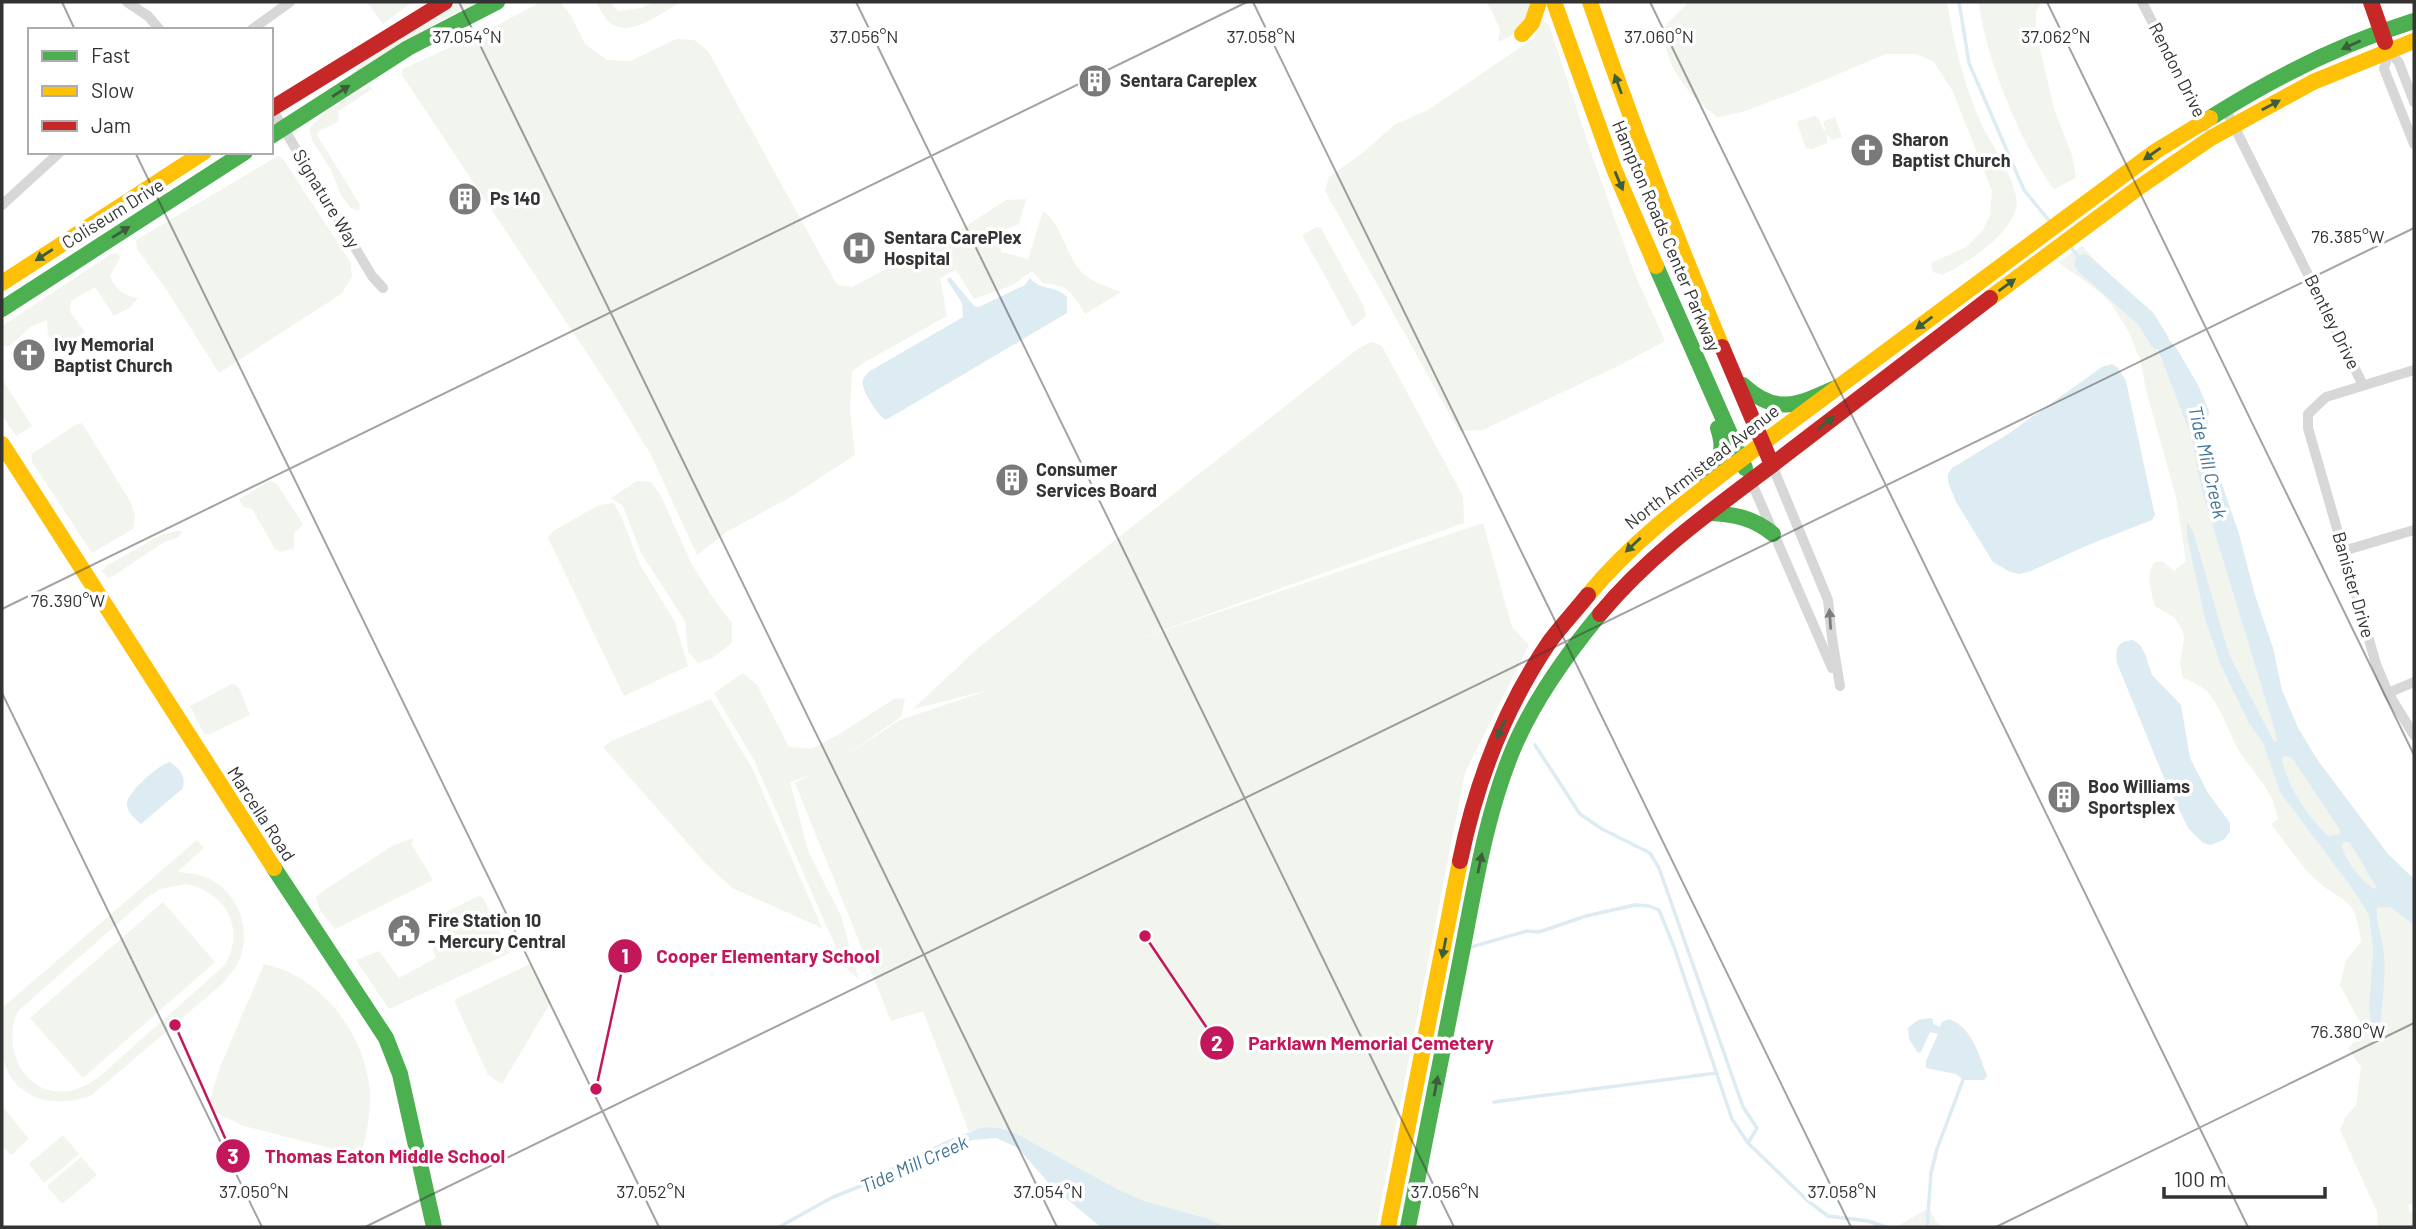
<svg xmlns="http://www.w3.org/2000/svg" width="2416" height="1229" font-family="Barlow,sans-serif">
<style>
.green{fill:#f1f5ed;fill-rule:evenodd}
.water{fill:#ddebf3;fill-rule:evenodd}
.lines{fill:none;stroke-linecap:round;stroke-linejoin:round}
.stream{stroke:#ddebf3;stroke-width:3.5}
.river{stroke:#ddebf3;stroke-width:19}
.street{stroke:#d7d7d7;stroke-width:10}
.fast{stroke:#4caf50;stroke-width:16}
.slow{stroke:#ffc107;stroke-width:16}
.jam{stroke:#c62828;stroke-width:16}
.oneway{fill:#3c5e3d}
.oneway2{fill:#7d7d7d}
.ticks{fill:none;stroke:#333;stroke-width:2;stroke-opacity:0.45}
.labels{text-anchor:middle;stroke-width:7;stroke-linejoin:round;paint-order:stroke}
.street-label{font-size:18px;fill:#333;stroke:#fff}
.poi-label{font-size:18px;font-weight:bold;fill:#333;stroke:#fff;text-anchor:start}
.water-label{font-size:19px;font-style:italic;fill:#3f7597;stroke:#fff}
.ticks-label{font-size:18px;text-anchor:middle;fill:#333;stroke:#fff;stroke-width:7;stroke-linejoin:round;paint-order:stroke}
.leader{fill:none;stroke:#c2185b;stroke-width:2.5}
.callout-dot{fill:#c2185b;stroke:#fff;stroke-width:2.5}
.mark-label{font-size:21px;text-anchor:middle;font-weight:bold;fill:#fff}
.callout-label{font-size:19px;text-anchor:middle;font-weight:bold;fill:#c2185b;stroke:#fff;stroke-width:7;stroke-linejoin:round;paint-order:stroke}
</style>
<rect width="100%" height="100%" fill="#fff"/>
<g class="green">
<polygon points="367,2 412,2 383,24"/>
<path d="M458 2H479L438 22 353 74C368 51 433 16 458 2Z"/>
<path d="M541 2H560L570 14 585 44 607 60 630 61 676 39 694 40 708 51 837 285 852 287 957 232 1006 200 1026 199 1019 224 1004 230 1001 252 1028 259 1043 211C1062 225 1064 249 1078 268 1088 281 1106 286 1121 292L1085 314C1071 291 1070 286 1043 283L1032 271 1013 285 974 299 956 270 940 278 947 316 863 363 852 372 850 410 855 455 789 498 728 531 697 555 651 455 614 394 402 75 403 69 492 28Z"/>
<path d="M596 2H610L618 11 641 8 654 2H681C662 12 628 41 608 21 603 16 600 8 596 2Z"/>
<path d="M1487 2H1531C1527 18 1516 38 1498 41L1500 29Z"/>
<path d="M1689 2H1947C1954 44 1964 86 1982 125 1991 144 2022 188 2016 209 2007 238 1967 263 1942 275L1933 272 1931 263 1966 247 1983 230 1990 215 1992 191 1952 90 1933 61 1915 54H1886L1793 93 1742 112 1718 117C1696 103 1672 75 1666 48 1664 41 1665 33 1665 26Z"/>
<path d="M1979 2H2042L2036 11V31L2054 109 2072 155 2076 178 2054 189C2022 148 1984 54 1979 2Z"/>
<polygon points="1542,20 1549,25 1592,155 1634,272 1665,341 1618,366 1483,430 1459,431 1325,191 1329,177 1365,151 1394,125 1428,110 1534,38"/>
<path d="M370 86 376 97 371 90 338 111 339 121 319 131 317 135 360 205 359 211 351 208 342 197 331 170 313 142 309 130C315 116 356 93 370 86Z"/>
<polygon points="1815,116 1818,118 1824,131 1826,130 1823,122 1835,117 1842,137 1832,140 1827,134 1827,143 1812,149 1806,148 1797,123 1798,121"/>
<polygon points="278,156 283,159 351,263 352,277 341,294 219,373 166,289 137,249 136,240"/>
<polygon points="1317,227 1321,228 1363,305 1366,316 1353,327 1302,235"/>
<path d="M2082 246C2113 281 2152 309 2177 349L2146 320 2191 436 2202 491 2275 731 2278 740 2274 742 2229 654 2194 534 2187 522V537L2205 619 2221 666 2249 723 2263 743 2280 792 2354 891 2369 915 2373 951 2369 1009 2383 948 2376 920 2377 908 2390 907 2414 925V1202L2408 1205 2410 1213 2414 1212V1227H2378L2377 1212 2340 1130 2345 1118 2356 1105 2361 1067 2348 1048 2365 1032 2340 985 2346 960 2361 942C2355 890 2341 906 2312 876 2297 861 2284 841 2271 824L2278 819C2273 788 2253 774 2238 749 2228 731 2223 712 2210 695 2203 686 2194 682 2183 678L2180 663 2184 640 2183 632 2175 618 2155 606C2151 592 2145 574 2155 562L2162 561 2174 571 2186 561 2176 497 2146 390 2140 359 2128 331 2112 305 2101 293 2058 262Z"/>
<path d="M118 253 120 258 110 276C115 289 123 295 138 298L129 308 114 316 95 287 71 301 70 312 85 332 59 349 48 335 47 320 30 327 10 346H2V326L111 254Z"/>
<polygon points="1372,342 1382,346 1463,496 1464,523 1130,642 1483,523 1512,627 1529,645 1465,773 1376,1227 1227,1227 1206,1218 1144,1201 1117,1189 1015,1133 985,1127 969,1132 923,1011 891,1021 795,783 810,775 790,782 808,851 841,916 859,980 844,966 754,760 714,693 743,673 757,685 789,747 811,749 836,736 894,699 905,698 901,717 836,762 900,720 992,689 913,709 978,648 1359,348"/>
<polygon points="2,379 32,426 16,436 2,415"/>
<polygon points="82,423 130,501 135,515 133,529 92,553 32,462 32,454 75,425"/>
<polygon points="270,481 277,484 303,524 294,534 294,548 281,552 275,549 252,509 243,507 239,499"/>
<polygon points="637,481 651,482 661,496 692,565 717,604 732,623 732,643 712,658 698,663 688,652 685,621 641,553 623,506 611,498"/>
<polygon points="614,503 623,521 640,565 674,620 688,666 624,696 548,538 553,531 599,505"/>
<polygon points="176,531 182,531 179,537 164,542 113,576 108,578 102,571 106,566 161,535"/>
<polygon points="232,684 238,686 250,715 210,734 204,734 190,706"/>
<polygon points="711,699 752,768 822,928 732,888 705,863 603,747 611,741"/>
<path d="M2285 756 2292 758 2340 830 2341 834 2328 836C2308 816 2287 787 2282 758Z"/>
<polygon points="413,838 412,845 433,880 335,929 320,910 316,898 320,893 392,846"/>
<path d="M197 840 204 848 177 872C186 873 196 873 205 877 235 889 251 924 241 955 238 966 230 974 223 983L92 1095C56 1109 14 1101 3 1058 0 1043 2 1024 2 1008ZM186 884C226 892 247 930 224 966L98 1078C90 1083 82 1088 73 1090 26 1101 0 1049 18 1011L149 896 160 889Z"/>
<path d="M2345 842H2349C2359 857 2367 872 2376 887L2374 889C2363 883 2341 857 2342 844Z"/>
<polygon points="479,896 483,898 510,953 389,1009 356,960 379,951 399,978 436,958 433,949 439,937 448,933 444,921 446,912"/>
<polygon points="163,902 215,962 83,1078 30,1018"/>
<path d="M264 964C322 976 365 1034 370 1092 371 1113 366 1136 361 1156L244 1126 212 1111 209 1103 220 1067Z"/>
<polygon points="530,964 551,1002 502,1084 488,1075 454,1000"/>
<polygon points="2,1106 29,1139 11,1155 2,1145"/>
<polygon points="63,1135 79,1154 44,1183 29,1164"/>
<polygon points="81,1157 97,1175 62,1204 47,1186"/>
<polygon points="1929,1208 1936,1222 1942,1227 1896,1227"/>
</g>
<g class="water">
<path d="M950 277 974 306 979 307 1025 285 1030 278C1042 292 1054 284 1067 297V313L886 420C878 416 860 389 863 380 864 376 867 374 870 371L963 317 962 303 949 283 947 279Z"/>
<path d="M2146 319 2177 349 2198 385 2209 411 2206 437 2239 534 2255 595 2273 648 2282 690 2298 728 2317 759 2388 854 2414 879V925L2390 907 2377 908C2376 922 2381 933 2383 947 2387 974 2382 1005 2379 1032L2373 1036 2369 1009 2373 951 2369 915 2354 891 2280 792 2263 743 2249 723 2221 666 2205 619 2187 537V521L2194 534 2229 654 2274 742 2277 740 2275 731 2202 491 2191 436ZM2285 756 2292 758 2340 830V834L2328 836C2308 816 2287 787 2282 758ZM2345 842H2349C2359 857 2367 872 2376 887L2374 889C2363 883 2341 856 2342 844Z"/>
<polygon points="2112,364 2118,368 2126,381 2153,507 2155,515 2152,520 2088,545 2031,571 2019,574 2010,572 1993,562 1956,502 1948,482 1948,474 1952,468 2008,434 2102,367"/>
<path d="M2133 640 2140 645 2145 654 2152 675 2181 705 2190 758 2208 793 2230 823V831L2225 839 2211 845 2203 843 2188 828 2162 773 2117 663C2115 649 2117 641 2133 640Z"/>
<path d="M170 762C180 769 187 777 182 789L141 824C135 819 128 813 127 805 125 794 159 764 170 762Z"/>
<path d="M1929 1018 1933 1019V1024L1940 1027 1942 1022 1949 1019C1972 1027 1979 1055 1987 1076L1984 1080H1963L1956 1074 1926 1068V1061L1938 1034 1930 1032 1921 1052 1918 1053 1909 1039 1908 1028 1918 1020Z"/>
<polygon points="984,1127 998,1128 1015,1133 1117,1189 1144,1201 1206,1218 1227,1227 1101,1227 1052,1187 1018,1148 996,1138 973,1140 955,1145 888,1178 868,1179 948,1140"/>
</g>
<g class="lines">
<g class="stream">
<polyline points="1959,2 1969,63 2024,190 2051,223"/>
<polyline points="2069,245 2084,264"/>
<polyline points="1535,745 1580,814 1602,829 1650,853 1659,868 1743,1107 1757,1128 1748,1143"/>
<polyline points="1471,947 1527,931 1539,932 1586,916 1635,905 1649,906 1659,910 1674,947 1732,1119 1748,1143 1808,1201 1828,1216 1868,1221 1886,1227"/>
<polyline points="1494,1102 1717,1073"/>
<polyline points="779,1227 833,1197 884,1177"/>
<polyline points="1927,1227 1931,1173 1937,1149 1963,1080"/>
</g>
<polyline class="river" points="2084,264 2146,319 2159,340"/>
<g class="street">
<polyline points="127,2 148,16 160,30"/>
<polyline points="2142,2 2205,126"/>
<polyline points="251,30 290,2"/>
<polyline points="2389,50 2384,69 2414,144"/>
<polyline points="2389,50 2399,63 2414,102"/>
<polyline points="2225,108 2363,385"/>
<polyline points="272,109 372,276 383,288"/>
<polyline points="2,205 60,152"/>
<polyline points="2414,370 2326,397 2308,414 2308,428 2376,664 2388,693 2414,735"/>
<polyline points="1772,465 1828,600 1832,638 1840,686"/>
<polyline points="1751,481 1832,668"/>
<polyline points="2343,551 2414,530"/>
<polyline points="2388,693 2414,682"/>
</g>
<g class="fast">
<path d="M2210 118C2273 78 2343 43 2414 21"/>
<polyline points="271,136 408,48 497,2"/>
<polyline points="1656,266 1745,468"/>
<polyline points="2,309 245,152"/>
<path d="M1743 385C1777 417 1800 404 1838 387"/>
<path d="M1705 477C1722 463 1725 448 1718 428"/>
<path d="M1709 513C1734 514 1754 518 1773 534"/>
<polyline points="274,868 386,1038 400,1074 434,1227"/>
<path d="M1408 1227C1426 1137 1444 1047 1461 957 1475 886 1486 813 1514 747 1535 698 1567 654 1600 614"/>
</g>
<g class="slow">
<polyline points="1554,2 1614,169 1656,266"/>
<path d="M1590 2C1630 119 1674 233 1722 347"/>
<polyline points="1522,34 1532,23 1539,2"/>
<polyline points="2,283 204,152"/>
<polyline points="1990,298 2138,188 2211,138 2313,82 2414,41"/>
<polyline points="1764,442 2156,151 2210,118"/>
<polyline points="2,444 274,868"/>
<path d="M1588 595C1638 534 1702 490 1764 442"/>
<polyline points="1388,1227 1460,861"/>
</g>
<g class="jam">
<polyline points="2371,2 2385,42"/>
<polyline points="271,109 445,2"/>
<polyline points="1772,465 1990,298"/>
<path d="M1600 614C1649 555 1711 511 1772 465L1722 347"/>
<path d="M1460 861C1476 782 1505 707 1550 641 1562 625 1576 610 1588 595"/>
</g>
</g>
<defs><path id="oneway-solid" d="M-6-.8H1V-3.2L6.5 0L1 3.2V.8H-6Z" transform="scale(1.75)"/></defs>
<g class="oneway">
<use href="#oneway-solid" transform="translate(2351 45) rotate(156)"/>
<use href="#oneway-solid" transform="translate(1618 84) rotate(-110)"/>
<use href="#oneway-solid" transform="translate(341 91) rotate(-33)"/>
<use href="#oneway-solid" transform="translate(2271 105) rotate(-28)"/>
<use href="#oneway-solid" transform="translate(2152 154) rotate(145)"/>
<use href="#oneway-solid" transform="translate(1619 181) rotate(67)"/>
<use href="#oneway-solid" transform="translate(121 232) rotate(-32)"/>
<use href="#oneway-solid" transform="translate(44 255) rotate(147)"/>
<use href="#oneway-solid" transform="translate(2007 285) rotate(-36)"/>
<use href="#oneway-solid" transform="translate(1924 323) rotate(143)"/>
<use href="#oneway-solid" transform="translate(1826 423) rotate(-38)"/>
<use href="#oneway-solid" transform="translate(1633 545) rotate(137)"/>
<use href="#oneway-solid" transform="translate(1501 729) rotate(114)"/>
<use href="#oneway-solid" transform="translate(1480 863) rotate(-78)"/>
<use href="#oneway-solid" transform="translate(1444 948) rotate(101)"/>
<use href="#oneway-solid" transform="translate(1436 1086) rotate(-79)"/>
</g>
<use class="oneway2" href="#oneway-solid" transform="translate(1830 619) rotate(-94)"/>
<path class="ticks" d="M62 2 75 30M459 2 1057 1227M856 2 1454 1227M1253 2 1851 1227M1650 2 2248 1227M2047 2 2414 755M135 152 659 1227M2 609 1247 2M2 693 262 1227M365 1227 2414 228M1996 1227 2414 1023"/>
<defs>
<symbol id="building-disc" viewBox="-11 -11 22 22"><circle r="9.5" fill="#7a7a7a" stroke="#fff"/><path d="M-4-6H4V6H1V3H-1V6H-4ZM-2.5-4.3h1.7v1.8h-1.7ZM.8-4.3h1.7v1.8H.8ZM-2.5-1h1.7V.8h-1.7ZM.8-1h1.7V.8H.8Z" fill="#fff"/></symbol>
<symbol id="church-disc" viewBox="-11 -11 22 22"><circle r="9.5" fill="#7a7a7a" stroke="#fff"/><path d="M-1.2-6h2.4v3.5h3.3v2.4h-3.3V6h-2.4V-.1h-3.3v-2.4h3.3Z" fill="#fff"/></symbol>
<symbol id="hospital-disc" viewBox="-11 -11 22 22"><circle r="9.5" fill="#7a7a7a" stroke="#fff"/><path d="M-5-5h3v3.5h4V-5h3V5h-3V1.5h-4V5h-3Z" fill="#fff"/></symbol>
<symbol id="civic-disc" viewBox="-11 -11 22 22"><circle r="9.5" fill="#7a7a7a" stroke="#fff"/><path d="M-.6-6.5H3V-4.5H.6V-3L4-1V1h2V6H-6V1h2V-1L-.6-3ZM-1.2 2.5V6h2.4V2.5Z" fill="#fff"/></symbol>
</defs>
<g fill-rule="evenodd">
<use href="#building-disc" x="1076" y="62" width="38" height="38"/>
<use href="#church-disc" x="1848" y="131" width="38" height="38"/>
<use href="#building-disc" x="446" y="180" width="38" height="38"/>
<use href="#hospital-disc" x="840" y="229" width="38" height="38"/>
<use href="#church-disc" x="10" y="336" width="38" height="38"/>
<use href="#building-disc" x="993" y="461" width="38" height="38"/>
<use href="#building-disc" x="2045" y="778" width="38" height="38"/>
<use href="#civic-disc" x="385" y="912" width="38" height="38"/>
</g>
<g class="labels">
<g class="street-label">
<text transform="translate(2177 70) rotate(63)" y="6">Rendon Drive</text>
<text transform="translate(326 199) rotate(59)" y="6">Signature Way</text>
<text transform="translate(113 214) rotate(-32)" y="6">Coliseum Drive</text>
<text transform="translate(1666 236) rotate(67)" y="6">Hampton Roads Center Parkway</text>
<text transform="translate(2332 322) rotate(64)" y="6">Bentley Drive</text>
<text transform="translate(1702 467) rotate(-38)" y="6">North Armistead Avenue</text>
<text transform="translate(2353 585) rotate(74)" y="6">Banister Drive</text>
<text transform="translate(261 814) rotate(57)" y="6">Marcella Road</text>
</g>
<g class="poi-label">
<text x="1120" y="87">Sentara Careplex</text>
<text x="1892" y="146">Sharon<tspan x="1892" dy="21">Baptist Church</tspan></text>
<text x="490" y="205">Ps 140</text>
<text x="884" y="244">Sentara CarePlex<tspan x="884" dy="21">Hospital</tspan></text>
<text x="54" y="351">Ivy Memorial<tspan x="54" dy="21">Baptist Church</tspan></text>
<text x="1036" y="476">Consumer<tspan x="1036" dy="21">Services Board</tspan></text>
<text x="2088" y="793">Boo Williams<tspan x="2088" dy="21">Sportsplex</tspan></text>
<text x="428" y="927">Fire Station 10<tspan x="428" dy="21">- Mercury Central</tspan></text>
</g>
<g class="water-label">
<text transform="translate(2208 462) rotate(77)" y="7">Tide Mill Creek</text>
<text transform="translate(914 1164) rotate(-24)" y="7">Tide Mill Creek</text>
</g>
</g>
<g class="ticks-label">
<text x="467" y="43">37.054°N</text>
<text x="864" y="43">37.056°N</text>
<text x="2056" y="43">37.062°N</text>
<text x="1261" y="43">37.058°N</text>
<text x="1659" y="43">37.060°N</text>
<text x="2348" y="243">76.385°W</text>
<text x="68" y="607">76.390°W</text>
<text x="2348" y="1038">76.380°W</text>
<text x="254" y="1198">37.050°N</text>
<text x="651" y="1198">37.052°N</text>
<text x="1048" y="1198">37.054°N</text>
<text x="1445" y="1198">37.056°N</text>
<text x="1842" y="1198">37.058°N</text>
</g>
<path class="leader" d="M596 1089L625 956M1145 936L1217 1043M175 1025L233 1156"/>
<g class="callout-dot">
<circle cx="596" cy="1089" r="7"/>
<circle cx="1145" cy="936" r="7"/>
<circle cx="175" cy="1025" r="7"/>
<circle cx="625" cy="956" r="18"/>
<circle cx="1217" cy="1043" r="18"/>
<circle cx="233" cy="1156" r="18"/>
</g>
<g class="mark-label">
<text x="625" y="964">1</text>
<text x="1217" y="1051">2</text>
<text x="233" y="1164">3</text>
</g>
<g class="callout-label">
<text x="768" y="963">Cooper Elementary School</text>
<text x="1371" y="1050">Parklawn Memorial Cemetery</text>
<text x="385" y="1163">Thomas Eaton Middle School</text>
</g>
<rect width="2416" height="1229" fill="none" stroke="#333333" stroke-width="7"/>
<rect x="28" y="28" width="245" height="126" fill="#ffffff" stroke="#adadad" stroke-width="2"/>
<rect x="42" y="51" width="35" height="10" fill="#4caf50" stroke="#adadad" stroke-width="2"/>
<text x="91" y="63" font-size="21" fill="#333333">Fast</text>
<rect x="42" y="86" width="35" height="10" fill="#ffc107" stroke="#adadad" stroke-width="2"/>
<text x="91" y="98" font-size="21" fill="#333333">Slow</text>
<rect x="42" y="121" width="35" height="10" fill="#c62828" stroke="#adadad" stroke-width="2"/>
<text x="91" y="133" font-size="21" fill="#333333">Jam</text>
<path d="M2164 1187v10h161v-10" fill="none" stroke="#333333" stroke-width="3.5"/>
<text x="2174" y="1187" font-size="21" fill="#333333" stroke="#ffffff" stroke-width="5" paint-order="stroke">100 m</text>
</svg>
